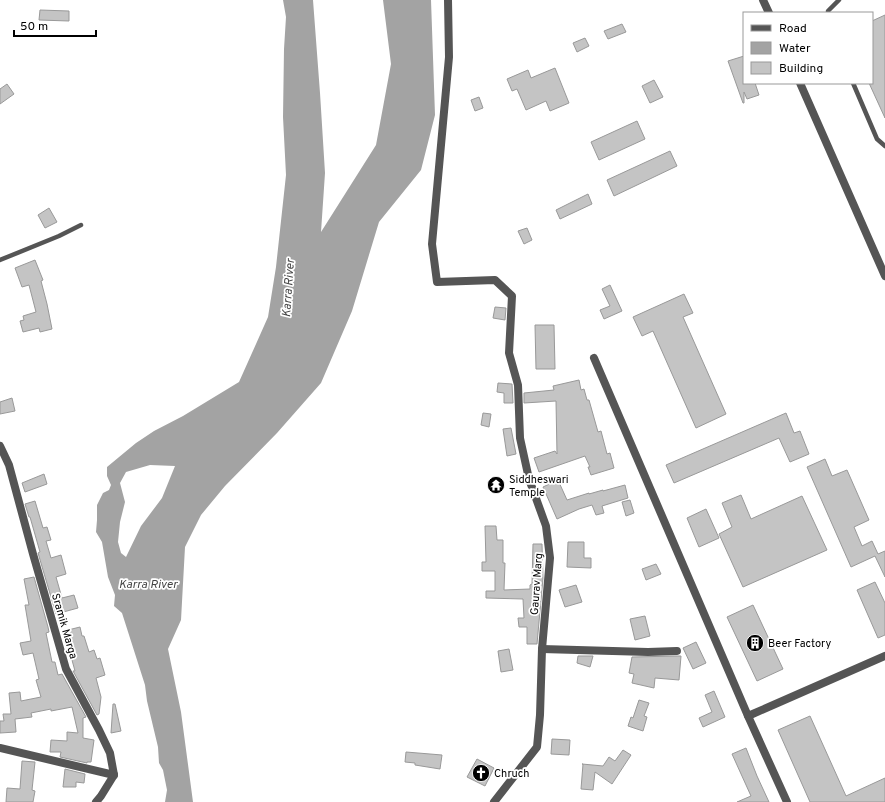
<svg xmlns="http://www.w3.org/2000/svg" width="885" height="802" font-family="Overpass,sans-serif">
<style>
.water{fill:#a3a3a3;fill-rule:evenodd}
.building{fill:#c4c4c4;stroke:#999}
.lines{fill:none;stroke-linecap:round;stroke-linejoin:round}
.service{stroke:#555;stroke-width:4.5}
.minor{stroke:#555;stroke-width:8}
.labels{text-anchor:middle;stroke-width:3.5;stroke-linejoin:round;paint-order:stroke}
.poi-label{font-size:11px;fill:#000;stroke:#fff;text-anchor:start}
.street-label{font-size:11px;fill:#000;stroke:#fff}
.water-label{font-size:12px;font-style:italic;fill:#444;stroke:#fff}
</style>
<rect width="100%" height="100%" fill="#fff"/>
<path class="water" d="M283 0H313L320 93 325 173 321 232 376 145 391 64 383 0H431L435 115 421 170 379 222 352 311 321 383 277 433 225 486 201 515 185 547 181 620 168 649 181 712 193 802H165L167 790 163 770 159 763 158 747 147 701 145 685 122 613 114 606 115 595 108 577 102 542 96 532 97 520V505L103 493 109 490 111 485 107 476V467L136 443 154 431 183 416 239 382 268 317 276 267 286 175 283 117 284 49 286 17ZM150 465 175 466 162 498 141 526 126 557 121 553 118 542 120 522 125 502 120 483 126 472Z"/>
<g class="building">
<polygon points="40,10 69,11 69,21 39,20"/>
<polygon points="885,15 885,118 869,83 872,83 872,21"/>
<polygon points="622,24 626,32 608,39 604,31"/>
<polygon points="585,38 589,46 577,52 573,43"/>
<polygon points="744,56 744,83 755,83 759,95 747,99 744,92 744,103 743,103 728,61"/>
<polygon points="555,68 569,103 550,111 546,101 526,110 517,89 512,91 507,79 528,70 531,78"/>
<polygon points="654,80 663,97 650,103 642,86"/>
<polygon points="7,84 14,94 0,104 0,89"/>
<polygon points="479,97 483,108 475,111 471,100"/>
<polygon points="637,121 645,139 599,160 591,142"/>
<polygon points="670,151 677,166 614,196 607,180"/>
<polygon points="588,194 592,204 560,219 556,210"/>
<polygon points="49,208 57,222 45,228 38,215"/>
<polygon points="527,228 532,240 524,244 518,231"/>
<polygon points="35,260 43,280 41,281 47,304 52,329 40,332 39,328 23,332 20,321 24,320 23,316 36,312 29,285 22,287 15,268"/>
<polygon points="610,285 622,311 604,319 600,310 610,306 602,289"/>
<polygon points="684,294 693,313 683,317 726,414 696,428 653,331 642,336 633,317"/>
<polygon points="495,307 506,308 505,320 493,318"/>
<polygon points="535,325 554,325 555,369 536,369"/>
<polygon points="579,380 581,390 584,389 587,400 589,400 598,432 601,431 607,454 610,453 614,468 591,475 588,467 590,467 585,456 539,472 534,458 555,451 557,454 556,401 524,403 524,393 554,390 553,386"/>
<polygon points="498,383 512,384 513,403 504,403 504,393 497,392"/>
<polygon points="12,398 15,411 0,414 0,402"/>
<polygon points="483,413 491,414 489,427 481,425"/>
<polygon points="786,413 794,433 800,431 809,454 790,462 779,438 674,483 666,465"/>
<polygon points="511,428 516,454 507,456 503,429"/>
<polygon points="825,459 832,476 847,470 869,520 854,527 862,546 872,541 878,554 885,551 885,577 875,556 851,567 807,467"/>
<polygon points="44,474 47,484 25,492 22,483"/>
<polygon points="558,480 567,500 589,493 589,494 603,490 603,491 625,485 628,498 602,506 604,513 596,515 592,505 579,509 557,519 543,487"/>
<polygon points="741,495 751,519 802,496 827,550 743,587 719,534 732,527 722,503"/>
<polygon points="630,500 634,513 626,516 622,502"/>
<polygon points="35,501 43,528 47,527 51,540 46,541 51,558 61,555 66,574 56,577 62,598 74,595 78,608 56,614 38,553 40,552 30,517 29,517 25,504"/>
<polygon points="706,509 719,538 699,547 687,518"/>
<polygon points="485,526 496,526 497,540 503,540 503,563 505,563 504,590 530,589 530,585 532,584 533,544 542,544 543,578 537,644 527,644 527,627 519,627 518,618 524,618 523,599 486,598 486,591 495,591 495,571 482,571 482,562 486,562"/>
<polygon points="568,542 584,542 584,558 591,558 591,568 567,567"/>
<polygon points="656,564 661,574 646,580 642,569"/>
<polygon points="34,577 48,627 49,632 46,633 52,662 55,662 58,675 62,674 86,717 83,718 83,738 94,740 91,762 87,762 87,763 60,757 61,752 50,752 51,740 67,741 67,732 78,733 72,707 51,711 51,709 31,713 32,717 15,719 16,732 0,733 0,721 4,721 3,714 11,714 9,693 20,692 21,701 41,697 36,680 39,679 33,653 23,655 20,643 31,641 25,605 29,605 24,579"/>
<polygon points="875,582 885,603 885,635 878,638 857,590"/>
<polygon points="576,585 582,602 565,607 559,590"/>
<polygon points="753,605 783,669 757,681 727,617"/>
<polygon points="645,616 650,636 635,640 630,619"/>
<polygon points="80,627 82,636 84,636 89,652 94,650 97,659 100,658 105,675 96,678 101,697 99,714 97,715 73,671 75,671 64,631"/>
<polygon points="696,642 706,663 693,669 683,648"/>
<polygon points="509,649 513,670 501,672 498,651"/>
<polygon points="578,656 593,656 590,667 577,663"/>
<polygon points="677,656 681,656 679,680 655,678 654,688 632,683 634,674 629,673 632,657"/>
<polygon points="714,691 725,717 703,727 699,718 712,712 705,695"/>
<polygon points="639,700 649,703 644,716 647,717 643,731 628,726 631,717 633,718"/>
<polygon points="113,704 115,704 121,731 111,733"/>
<polygon points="810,716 846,796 885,778 885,802 810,802 778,730"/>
<polygon points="552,739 570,740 569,755 551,754"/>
<polygon points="746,748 757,776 769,802 737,802 751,796 732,754"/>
<polygon points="623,750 631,755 612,784 595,772 593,790 581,789 583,764 582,764 603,766 609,757 615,761"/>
<polygon points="406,752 442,755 440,769 415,765 415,763 405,762"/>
<polygon points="477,759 494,768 485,786 467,777"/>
<polygon points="22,761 35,762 32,790 35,791 33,802 6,802 7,788 20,789"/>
<polygon points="65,769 85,774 84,783 76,782 76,787 63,787"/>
</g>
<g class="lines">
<g class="service">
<polyline points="828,13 828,11 839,0"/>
<polyline points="853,83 877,139 885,146"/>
<polyline points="0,260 59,236 81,225"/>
</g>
<g class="minor">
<polyline points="448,0 449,57 432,244 437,282 495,280 512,296 509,353 518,385 520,438 529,479 546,526 550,558 542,649 540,715 537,747 494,802"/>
<polyline points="763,0 769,13"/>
<polyline points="800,83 885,276"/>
<polyline points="594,358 748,716 787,802"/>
<polyline points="0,446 9,465 33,554 66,669 99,730 110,753 114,775 101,796 96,802"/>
<polyline points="542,649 648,652 677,651"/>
<polyline points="748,716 885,656"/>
<polyline points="0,748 114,775"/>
</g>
</g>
<defs>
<symbol id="temple-disc" viewBox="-11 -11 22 22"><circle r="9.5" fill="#000" stroke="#fff"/><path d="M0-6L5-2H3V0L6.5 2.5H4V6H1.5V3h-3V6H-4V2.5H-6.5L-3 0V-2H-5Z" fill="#fff"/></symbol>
<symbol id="building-disc" viewBox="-11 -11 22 22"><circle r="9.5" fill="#000" stroke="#fff"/><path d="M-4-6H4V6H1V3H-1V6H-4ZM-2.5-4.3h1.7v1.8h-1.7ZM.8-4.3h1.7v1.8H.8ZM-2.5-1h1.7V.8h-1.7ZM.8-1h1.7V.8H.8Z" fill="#fff"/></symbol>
<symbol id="church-disc" viewBox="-11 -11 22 22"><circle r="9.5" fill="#000" stroke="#fff"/><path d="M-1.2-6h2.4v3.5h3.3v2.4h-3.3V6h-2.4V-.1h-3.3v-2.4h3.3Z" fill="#fff"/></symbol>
</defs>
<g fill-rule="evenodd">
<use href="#temple-disc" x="486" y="475" width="20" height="20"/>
<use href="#building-disc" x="745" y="633" width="20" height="20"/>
<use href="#church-disc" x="471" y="763" width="20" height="20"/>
</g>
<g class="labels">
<g class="poi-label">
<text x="509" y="483">Siddheswari<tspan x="509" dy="13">Temple</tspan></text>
<text x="768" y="647">Beer Factory</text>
<text x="494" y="777">Chruch</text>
</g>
<g class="street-label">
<text transform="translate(536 584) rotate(-86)" y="4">Gaurav Marg</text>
<text transform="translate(65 626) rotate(74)" y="4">Sramik Marga</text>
</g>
<g class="water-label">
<text transform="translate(288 288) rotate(-86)" y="4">Karra River</text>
<text x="148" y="588">Karra River</text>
</g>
</g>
<rect x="743" y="12" width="130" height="72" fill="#ffffff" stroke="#999999"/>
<rect x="751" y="25" width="20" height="6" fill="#555555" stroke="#999999"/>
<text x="779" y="32" font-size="12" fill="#000000">Road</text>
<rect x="751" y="42" width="20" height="12" fill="#a3a3a3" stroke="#999999"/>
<text x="779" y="52" font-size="12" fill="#000000">Water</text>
<rect x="751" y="62" width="20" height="12" fill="#c4c4c4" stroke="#999999"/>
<text x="779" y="72" font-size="12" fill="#000000">Building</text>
<path d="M14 30v6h82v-6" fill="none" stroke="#000000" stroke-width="2"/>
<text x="20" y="30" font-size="12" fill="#000000" stroke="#ffffff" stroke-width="3" paint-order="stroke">50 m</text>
</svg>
